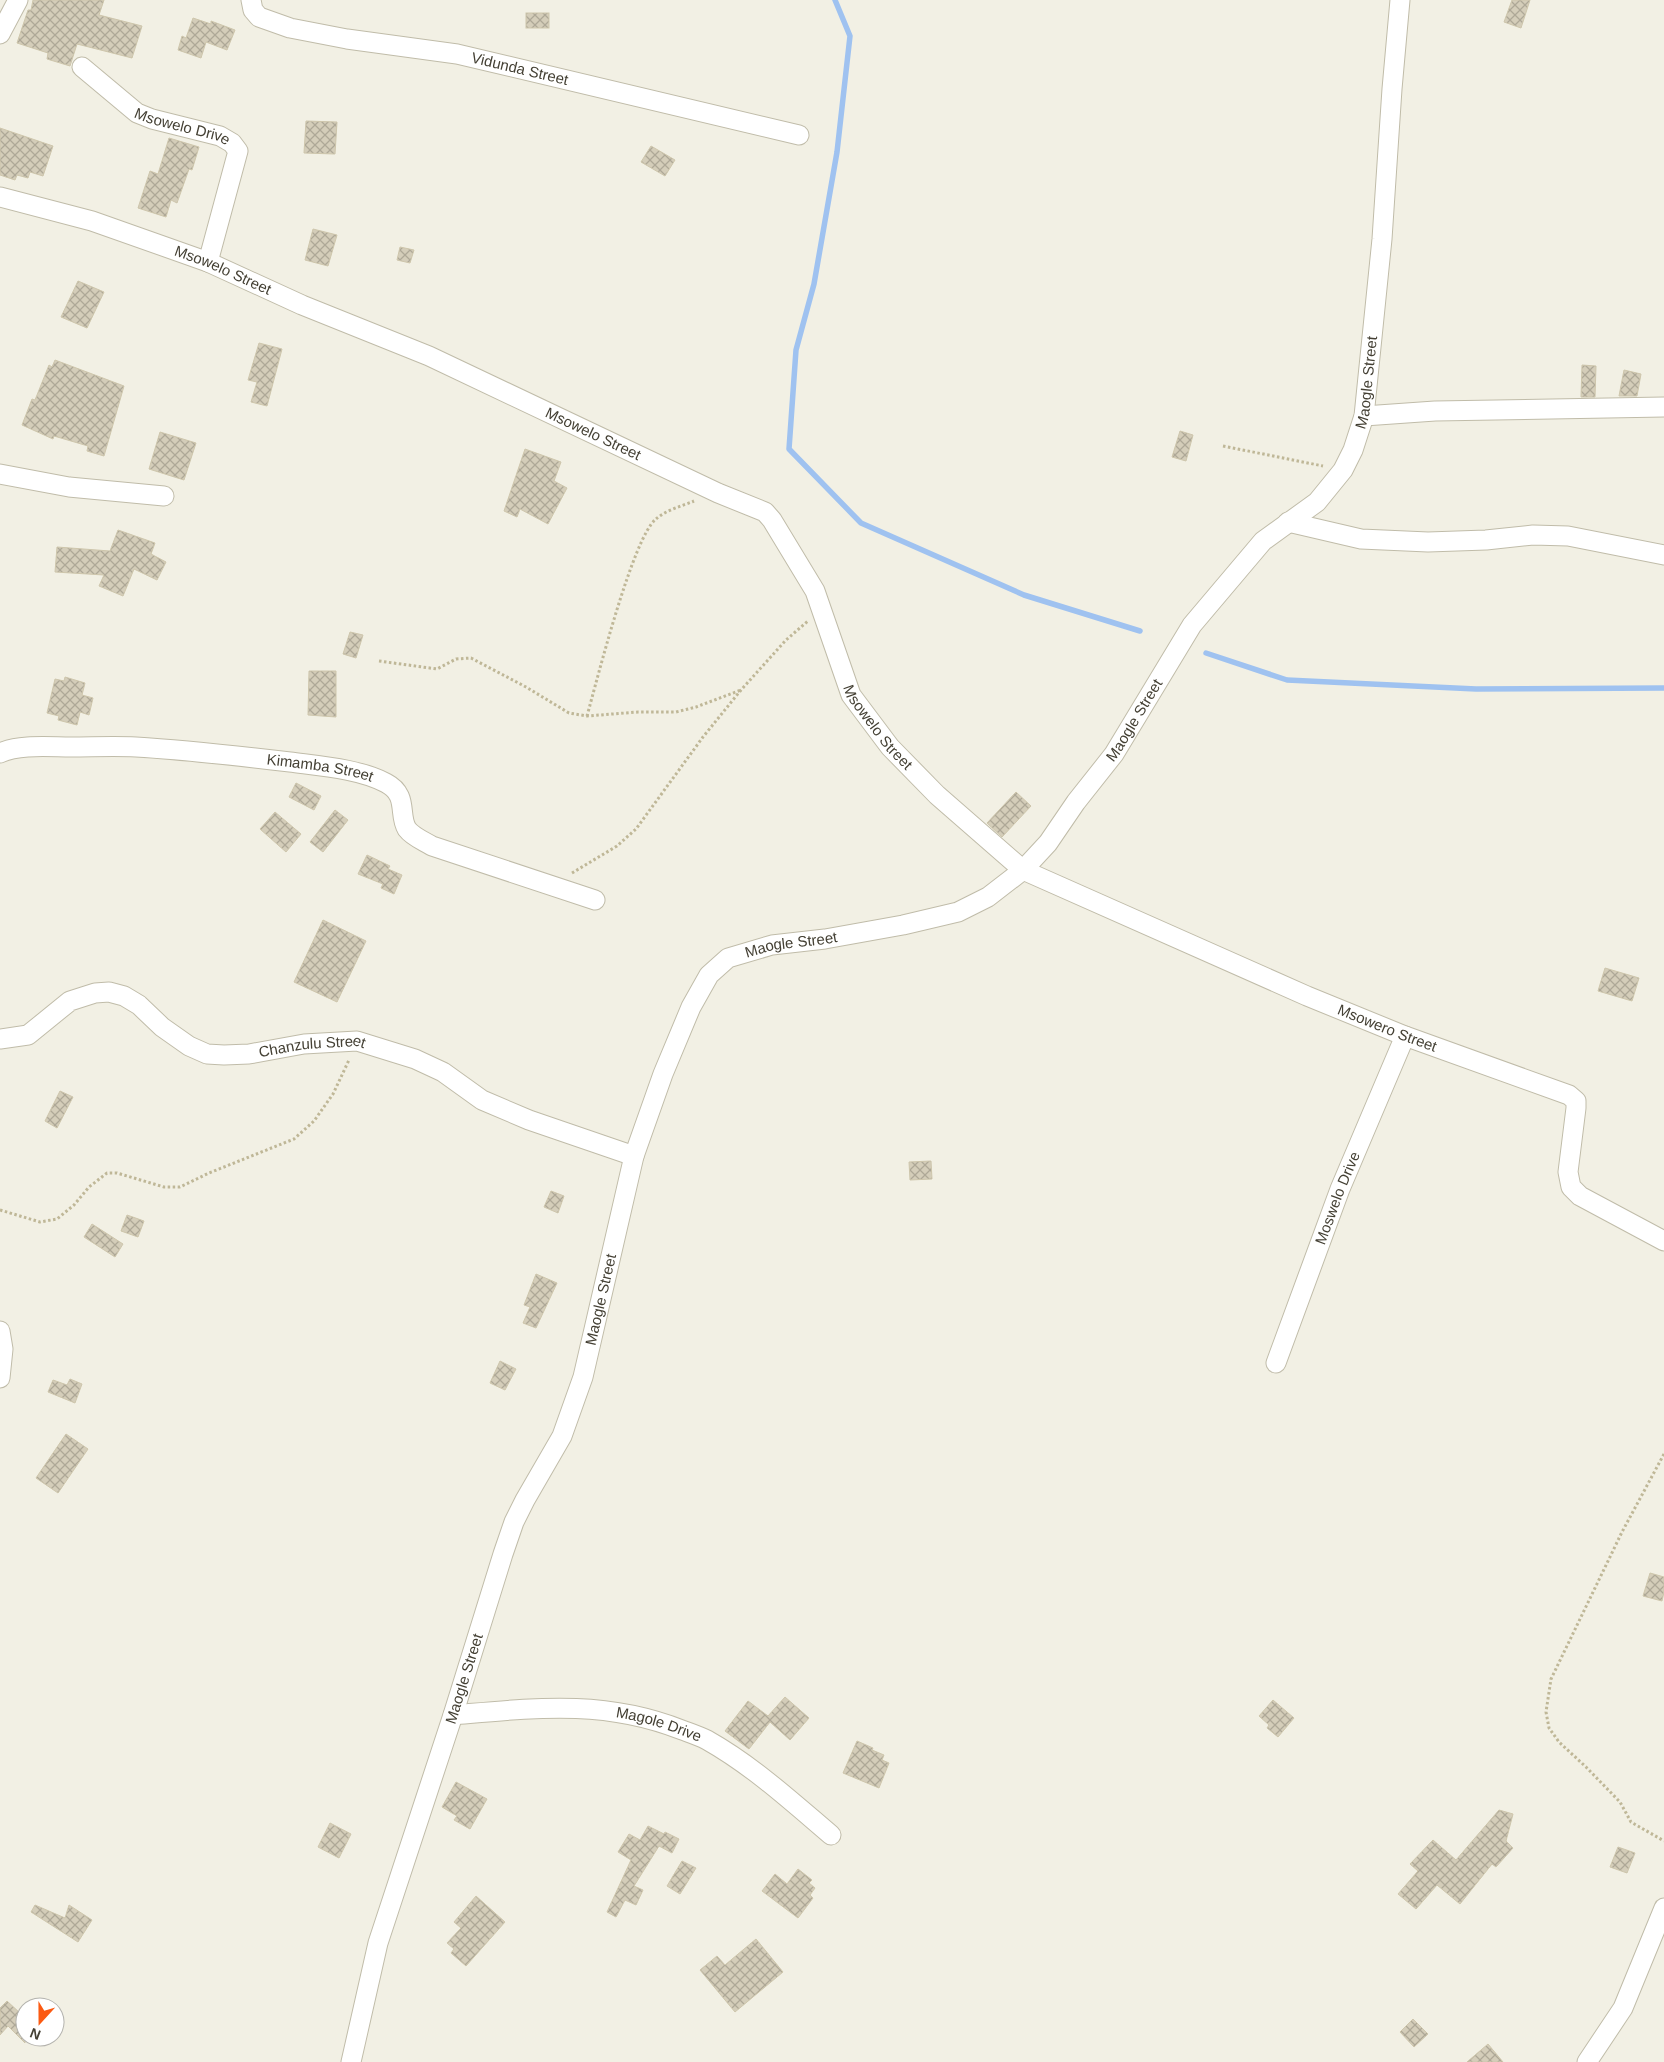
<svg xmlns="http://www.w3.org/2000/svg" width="1664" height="2062" font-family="Helvetica,sans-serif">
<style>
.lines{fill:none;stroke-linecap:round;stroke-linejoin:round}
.stream{stroke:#9fc2f0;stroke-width:5.5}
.building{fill:url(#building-cross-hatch);stroke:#cec6ac}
.minor-casing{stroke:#c0bca9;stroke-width:21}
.path{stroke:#bfb797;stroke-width:3;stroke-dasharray:2.5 2.5;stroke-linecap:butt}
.minor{stroke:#fff;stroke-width:19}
.labels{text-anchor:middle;stroke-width:4.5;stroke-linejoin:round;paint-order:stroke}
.street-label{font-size:15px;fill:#444034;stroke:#fff}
</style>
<defs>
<pattern id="building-cross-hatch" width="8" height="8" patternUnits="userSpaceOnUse" patternTransform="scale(1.25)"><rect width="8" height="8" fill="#d4cdb9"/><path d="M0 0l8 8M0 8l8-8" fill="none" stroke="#aea897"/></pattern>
</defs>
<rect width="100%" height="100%" fill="#f2f0e4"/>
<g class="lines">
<g class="stream">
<polyline points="835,0 850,36 837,152 814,284 796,350 789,449 861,523 1024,595 1140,631"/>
<polyline points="1206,653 1287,680 1476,689 1664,688"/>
</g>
</g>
<g class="building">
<polygon points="33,0 104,0 99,15 142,26 132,58 77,44 70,66 47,59 48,53 17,43 28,10 31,10"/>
<polygon points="1512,0 1530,0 1521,28 1504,22"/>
<rect x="526" y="13" width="23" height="15"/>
<polygon points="193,18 211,24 211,21 235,30 227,50 206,42 201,58 178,50 182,36 186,38"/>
<polygon points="306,121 337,122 335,154 304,153"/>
<polygon points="0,128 53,146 43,176 30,172 28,178 17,175 15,180 0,175"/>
<polygon points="169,138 199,147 192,170 189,169 177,203 171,200 166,217 138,208 150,171 158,174"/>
<polygon points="651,146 675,160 665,176 641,162"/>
<polygon points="313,229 337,235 328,266 305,260"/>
<polygon points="400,247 414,250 410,263 397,260"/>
<polygon points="78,281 104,292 87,328 61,317"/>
<polygon points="259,343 282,349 267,406 251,402 257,382 248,380"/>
<polygon points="55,360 124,386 104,456 87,451 88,446 54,436 53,439 22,425 32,399 35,400 49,365 52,367"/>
<polygon points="1582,365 1596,366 1595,397 1581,397"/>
<polygon points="1624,370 1641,374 1637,396 1619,396"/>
<polygon points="1180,431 1193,435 1186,461 1172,457"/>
<polygon points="160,432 196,443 184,480 149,469"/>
<polygon points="525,449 561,462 554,481 567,488 548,524 520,509 517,517 504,511"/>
<polygon points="118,530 155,543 151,554 166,562 157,580 134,569 123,596 99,586 104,575 55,572 57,547 110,551"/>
<polygon points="350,632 363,635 356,658 343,654"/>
<polygon points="309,671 336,671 336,717 308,715"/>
<polygon points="65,677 85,683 82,695 93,698 89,715 80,712 77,725 58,720 59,716 47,713 55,679 64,681"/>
<polygon points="296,783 321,796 314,810 289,797"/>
<polygon points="1016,792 1031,806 1002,837 987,823"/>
<polygon points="335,810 348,820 323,852 310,842"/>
<polygon points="275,812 301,834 286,852 260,829"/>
<polygon points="367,855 390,866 388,869 402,875 394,894 381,888 383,884 358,874"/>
<polygon points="323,920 366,941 337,1002 294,982"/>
<polygon points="1605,968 1639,978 1632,1001 1598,991"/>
<polygon points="60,1091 73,1097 57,1128 45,1121"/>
<polygon points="931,1161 932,1179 910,1180 909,1162"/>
<polygon points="551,1191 564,1196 558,1213 544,1207"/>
<polygon points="127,1215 144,1221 138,1237 121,1231"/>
<polygon points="92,1224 123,1244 115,1257 84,1237"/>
<polygon points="536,1274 557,1283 536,1328 523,1323 530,1307 524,1305"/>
<polygon points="500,1361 516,1369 505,1390 490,1383"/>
<polygon points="70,1379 82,1384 75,1403 48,1392 53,1380 67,1385"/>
<polygon points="66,1434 88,1449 58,1493 36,1478"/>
<polygon points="1650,1573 1664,1577 1664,1592 1662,1601 1643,1596"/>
<polygon points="785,1697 809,1718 790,1740 770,1722 749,1749 725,1731 748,1701 768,1716"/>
<polygon points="1273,1700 1294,1718 1278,1737 1267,1728 1269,1725 1259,1716"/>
<polygon points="857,1741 873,1748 872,1750 884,1755 882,1760 889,1763 879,1788 843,1773"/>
<polygon points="456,1782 487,1799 470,1829 454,1820 457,1816 442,1807"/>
<polygon points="1499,1810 1513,1814 1506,1841 1513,1848 1496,1867 1492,1864 1460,1904 1437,1885 1416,1909 1398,1894 1418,1871 1410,1864 1433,1840 1456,1860"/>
<polygon points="330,1823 351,1834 339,1858 318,1847"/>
<polygon points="648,1826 664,1834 665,1832 679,1839 672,1853 659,1846 634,1886 643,1890 636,1905 625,1900 616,1917 607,1912 631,1860 618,1852 629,1834 640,1840"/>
<polygon points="1618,1847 1635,1853 1627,1873 1610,1867"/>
<polygon points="682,1861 696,1868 680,1894 667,1886"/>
<polygon points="798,1869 812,1880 809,1883 815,1888 810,1895 813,1898 798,1918 762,1891 775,1874 787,1884"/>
<polygon points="476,1896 505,1922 466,1966 451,1953 454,1949 447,1943 461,1928 454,1922"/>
<polygon points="35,1905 65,1918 69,1905 92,1920 78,1942 31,1912"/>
<polygon points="756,1939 783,1972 735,2012 700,1970 717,1956 725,1965"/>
<polygon points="7,2001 20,2013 19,2014 25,2021 25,2043 8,2026 0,2035 0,2008"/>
<polygon points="1413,2019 1428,2034 1414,2047 1400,2032"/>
<polygon points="1488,2044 1503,2062 1467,2062"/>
</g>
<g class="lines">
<defs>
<g id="minor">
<path id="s1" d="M251 0 253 10 259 17 290 28 347 39 457 54 799 135"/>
<polyline points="0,34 18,0"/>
<path id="s2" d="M82 67 137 113 152 119 220 136 232 143 238 151 208 262"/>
<path id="s3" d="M0 197 92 221 208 262 302 305 429 356 718 493 765 512 772 520 815 591 851 695 890 747 937 795 1023 870 1307 996 1405 1036 1569 1095 1576 1101V1108L1568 1172 1571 1187 1580 1196 1664 1241"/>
<polyline points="1364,416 1435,411 1664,407"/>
<polyline points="0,474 69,487 164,496"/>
<polyline points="1288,522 1361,539 1428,542 1486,540 1533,535 1568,536 1664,555"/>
<path id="s4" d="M0 753C20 744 49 747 71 747 92 747 114 746 136 747 187 750 239 756 290 762 320 766 360 769 386 783 409 795 398 815 407 829 413 837 424 841 432 846L595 900"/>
<path id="s5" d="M0 1039 28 1035 70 1001 95 993 109 992 124 996 139 1005 162 1027 189 1046 207 1054 224 1055 249 1054 304 1044 357 1041 415 1059 443 1072 482 1100 529 1120 634 1156"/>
<polyline points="0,1331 3,1349 0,1378"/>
<path id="s6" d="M1276 1363 1340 1189 1405 1036"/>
<path id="s7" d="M453 1715C534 1708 604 1699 682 1730 690 1733 699 1736 707 1740 753 1766 791 1801 831 1835"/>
<path id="s8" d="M351 2062 378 1943 453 1715 503 1554 514 1522 525 1500 562 1436 583 1377 634 1156 663 1074 691 1007 709 975 728 958 772 945 825 939 903 925 958 912 988 897 1023 870 1048 843 1076 802 1114 754 1192 625 1263 541 1317 502 1343 470 1353 450 1364 416 1382 239 1392 89 1400 0"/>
<polyline points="1587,2062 1623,2008 1664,1908"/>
</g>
</defs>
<use href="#minor" class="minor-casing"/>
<g class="path">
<polyline points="1223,446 1323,466"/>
<polyline points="379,661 437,669 456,659 471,658 526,687 569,713 587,716 638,712 676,712 696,707 741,690"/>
<path d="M587 716C597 680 633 537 656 519 666 510 682 506 694 501"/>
<polyline points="572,873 617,846 636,829 703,737 741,690 786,640 808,621"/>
<polyline points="0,1210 40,1222 57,1219 74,1205 89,1187 107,1173 117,1173 164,1187 180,1187 209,1173 294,1139 314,1121 333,1094 349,1060"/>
<polyline points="1664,1454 1622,1532 1551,1679 1546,1712 1549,1728 1559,1742 1586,1767 1620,1802 1631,1822 1664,1841"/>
</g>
<use href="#minor" class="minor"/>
</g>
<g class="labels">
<g class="street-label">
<text dy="5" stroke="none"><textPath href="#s1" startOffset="286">Vidunda Street</textPath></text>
<text dy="5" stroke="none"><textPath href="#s2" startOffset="119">Msowelo Drive</textPath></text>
<text dy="5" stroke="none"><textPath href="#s3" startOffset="235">Msowelo Street</textPath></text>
<text dy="5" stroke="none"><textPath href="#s8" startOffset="2095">Maogle Street</textPath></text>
<text dy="5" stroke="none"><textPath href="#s3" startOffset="640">Msowelo Street</textPath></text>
<text dy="5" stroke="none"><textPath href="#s8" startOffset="1674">Maogle Street</textPath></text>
<text dy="5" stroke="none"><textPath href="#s3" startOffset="1074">Msowelo Street</textPath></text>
<text dy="5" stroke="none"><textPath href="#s4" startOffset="322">Kimamba Street</textPath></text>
<text dy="5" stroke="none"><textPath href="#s8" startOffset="1239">Maogle Street</textPath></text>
<text dy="5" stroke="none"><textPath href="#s3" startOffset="1676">Msowero Street</textPath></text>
<text dy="5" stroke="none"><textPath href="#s5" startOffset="346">Chanzulu Street</textPath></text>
<text dy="5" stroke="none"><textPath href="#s6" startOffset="176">Moswelo Drive</textPath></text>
<text dy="5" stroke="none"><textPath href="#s8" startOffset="805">Maogle Street</textPath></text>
<text dy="5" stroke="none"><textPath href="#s8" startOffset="400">Maogle Street</textPath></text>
<text dy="5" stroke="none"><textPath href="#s7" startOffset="208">Magole Drive</textPath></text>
</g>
</g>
<g transform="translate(40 2022) rotate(201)"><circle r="24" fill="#ffffff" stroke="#b4b3ae"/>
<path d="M0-4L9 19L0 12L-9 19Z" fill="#fb5a12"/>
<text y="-8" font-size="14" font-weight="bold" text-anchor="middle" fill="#444034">N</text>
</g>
</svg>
